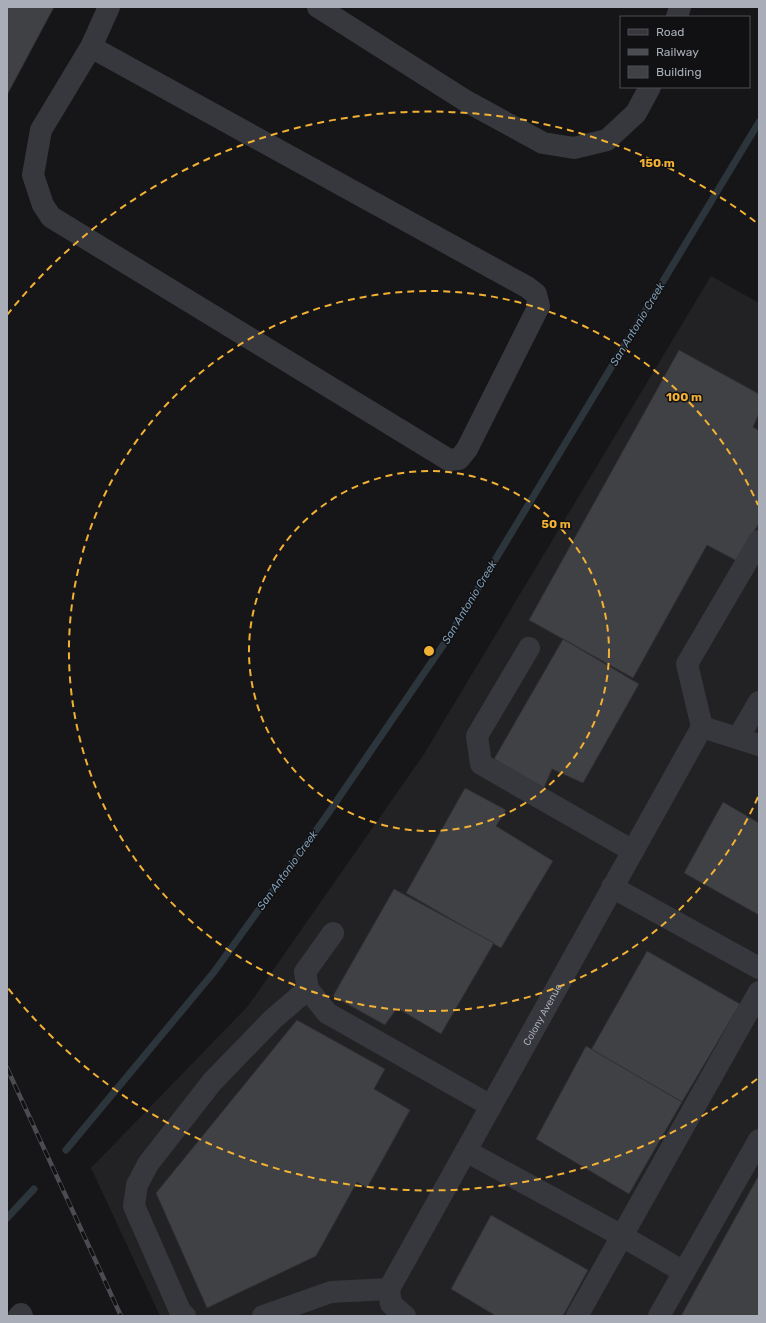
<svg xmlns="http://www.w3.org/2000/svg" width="766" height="1323" font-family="Rubik,sans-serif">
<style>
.built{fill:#222225}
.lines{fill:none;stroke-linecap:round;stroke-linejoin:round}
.stream{stroke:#2c353c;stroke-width:7}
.building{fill:#404145;stroke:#303034}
.minor{stroke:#37383d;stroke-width:22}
.rail-casing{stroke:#4a4c52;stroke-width:4.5}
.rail{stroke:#111113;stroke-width:3;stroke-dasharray:9;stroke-linecap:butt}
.ring{fill:none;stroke:#f2b134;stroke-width:2;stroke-dasharray:7 5}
.labels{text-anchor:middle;stroke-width:3;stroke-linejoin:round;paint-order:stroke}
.street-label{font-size:10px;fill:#a8adb8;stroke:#111113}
.water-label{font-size:11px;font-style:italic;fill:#7f9bb3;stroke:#111113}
.centre{fill:#f2b134;stroke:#111113;stroke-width:2}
.ring-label{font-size:12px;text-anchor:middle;font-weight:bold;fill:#f2b134;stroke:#111113;stroke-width:3;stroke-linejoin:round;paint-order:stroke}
</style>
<rect width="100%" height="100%" fill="#161618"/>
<polygon class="built" points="711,276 759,303 759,1316 160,1316 91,1168 248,1006 424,754"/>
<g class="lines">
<g class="stream">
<polyline points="66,1150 214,972 325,818 448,638 759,122"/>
<polyline points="7,1218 34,1189"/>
</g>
</g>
<g class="building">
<polygon points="7,7 54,7 7,95"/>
<polygon points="679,350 759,394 759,413 753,427 759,431 759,523 737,561 707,545 633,678 529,620"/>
<polygon points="563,639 639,684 583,783 552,769 544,788 494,759"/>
<polygon points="465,788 506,810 496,826 553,861 501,948 406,893"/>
<polygon points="723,802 759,823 759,915 684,873"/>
<polygon points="394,889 494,943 441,1034 397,1008 385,1025 333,996"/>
<polygon points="647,951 740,1004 682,1102 591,1050"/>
<polygon points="297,1020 385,1069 374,1089 410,1110 367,1188 357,1182 316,1256 207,1308 156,1193"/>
<polygon points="586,1046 682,1102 629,1194 536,1139"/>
<polygon points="759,1175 759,1316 681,1316"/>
<polygon points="491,1215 588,1270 563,1316 496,1316 451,1289"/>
</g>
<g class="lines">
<g class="minor">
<polyline points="318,7 466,101 543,143 574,148 607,140 636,113 650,87"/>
<polyline points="677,17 680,7"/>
<polyline points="91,47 527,287 536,294 539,306 467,449 459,459 449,460 51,217 43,205 33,175 41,130 91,47 109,7"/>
<polyline points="529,648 477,736 481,764 633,851"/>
<polyline points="702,727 687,664 759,541"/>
<polyline points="702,727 759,745"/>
<polyline points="738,738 759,702"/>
<polyline points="612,887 759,968"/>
<polyline points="333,933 305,972 308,989 327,1013 491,1106"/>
<polyline points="466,1151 622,1236 577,1316"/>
<polyline points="684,1272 622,1236 759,992"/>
<polyline points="19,1316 21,1314 22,1316"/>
<polyline points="185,1316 181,1313 134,1206 137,1185 148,1164 212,1082 273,1019 308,989"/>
<polyline points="263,1316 331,1292 389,1289"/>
<path id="s1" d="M405 1316 391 1304 389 1289 702 727"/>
<polyline points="659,1316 759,1140"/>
</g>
<defs>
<polyline id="rail" points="7,1068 121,1316"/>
</defs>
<use href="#rail" class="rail-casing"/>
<use href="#rail" class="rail"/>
</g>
<g class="ring">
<circle cx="429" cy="651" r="180"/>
<path d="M758 797A360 360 0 1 1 758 505"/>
<path d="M757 1079A539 539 0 0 1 7 987M7 315A539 539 0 0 1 757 223"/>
</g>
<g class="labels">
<g class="street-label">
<text dy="4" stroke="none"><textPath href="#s1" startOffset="348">Colony Avenue</textPath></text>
</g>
<g class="water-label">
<text transform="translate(637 324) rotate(-59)" y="4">San Antonio Creek</text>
<text transform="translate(469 602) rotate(-59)" y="4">San Antonio Creek</text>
<text transform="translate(287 870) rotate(-54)" y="4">San Antonio Creek</text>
</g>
</g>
<circle cx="429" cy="651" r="6" class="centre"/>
<g class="ring-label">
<text x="657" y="167">150 m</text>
<text x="684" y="401">100 m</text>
<text x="556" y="528">50 m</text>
</g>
<rect width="766" height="1323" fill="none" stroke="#a8adb8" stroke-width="16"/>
<rect x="620" y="16" width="130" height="72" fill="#111113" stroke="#4d4f55"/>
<rect x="628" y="29" width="20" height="6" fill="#37383d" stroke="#4d4f55"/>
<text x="656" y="36" font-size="12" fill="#a8adb8">Road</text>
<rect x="628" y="49" width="20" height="6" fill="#4a4c52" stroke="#4d4f55"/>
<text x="656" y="56" font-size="12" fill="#a8adb8">Railway</text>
<rect x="628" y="66" width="20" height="12" fill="#404145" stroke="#4d4f55"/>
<text x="656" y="76" font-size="12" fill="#a8adb8">Building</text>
</svg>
